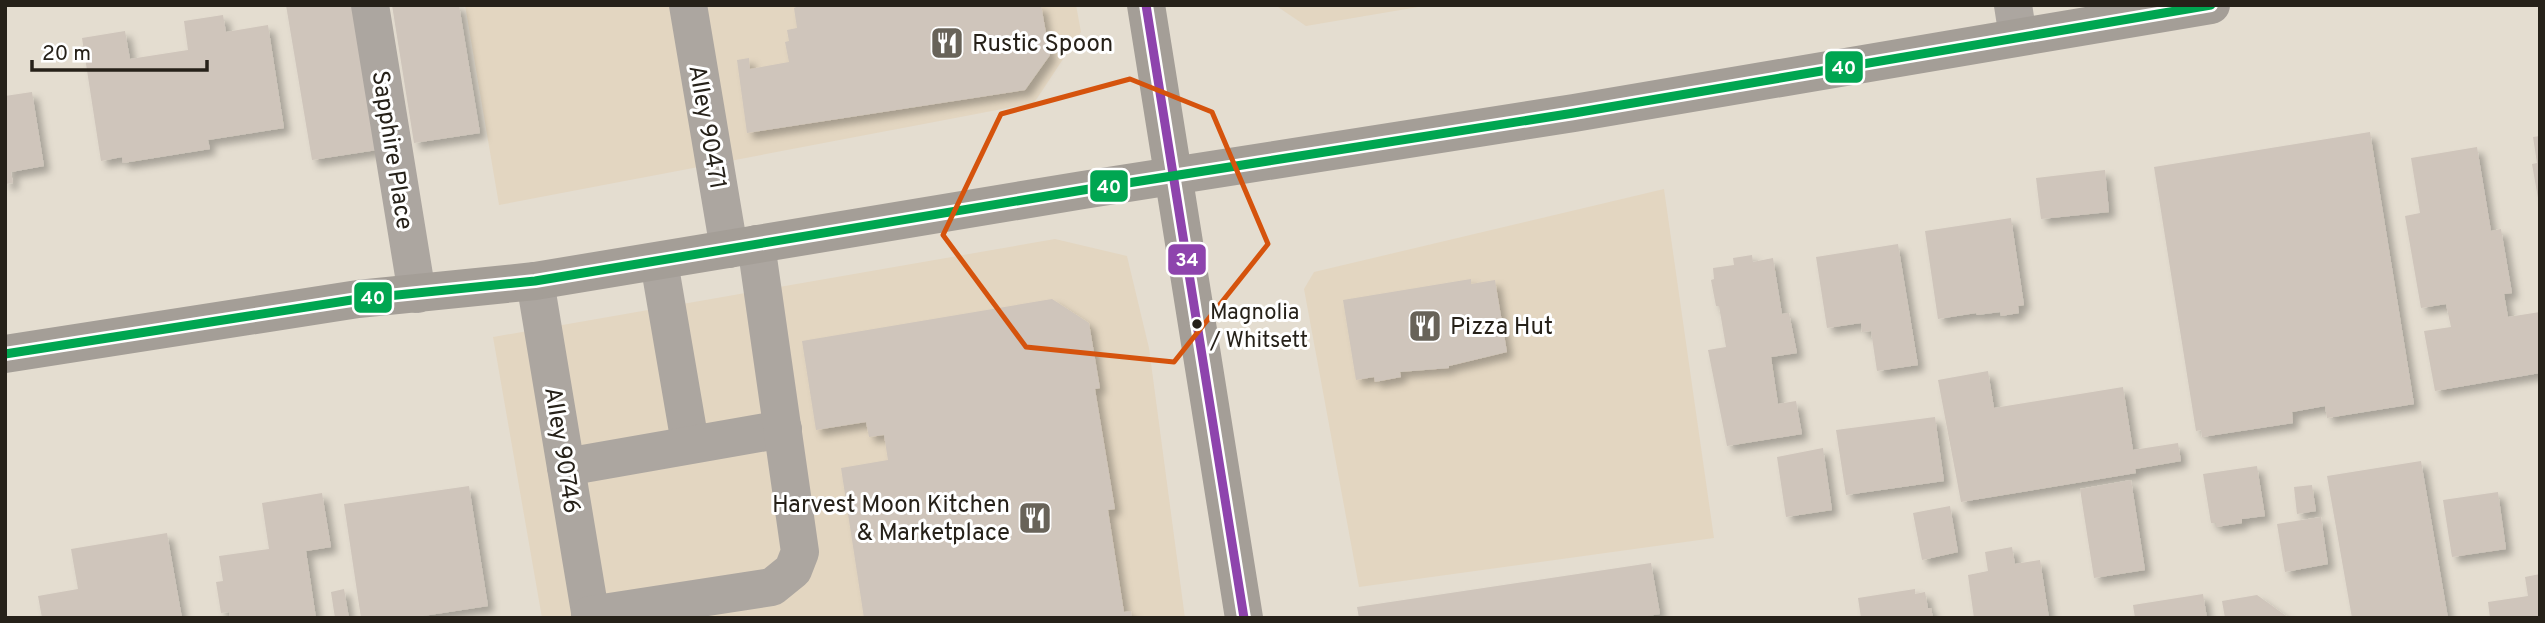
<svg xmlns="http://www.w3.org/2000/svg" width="2545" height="623" font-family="Overpass,sans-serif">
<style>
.built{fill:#e3d6c1}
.building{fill:#cfc5bb;filter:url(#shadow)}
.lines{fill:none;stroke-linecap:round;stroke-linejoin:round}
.minor{stroke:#aca6a0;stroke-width:38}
.major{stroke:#a49e97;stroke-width:38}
.bus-1-casing{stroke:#fff;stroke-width:14}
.bus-2-casing{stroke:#fff;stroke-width:14}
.bus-1{stroke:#8e44ad;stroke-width:9}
.bus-2{stroke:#00a651;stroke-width:9}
.marked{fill:none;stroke:#d5530d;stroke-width:5;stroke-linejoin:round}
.bus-dot{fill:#262119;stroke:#fff;stroke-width:2.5}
.labels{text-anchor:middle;stroke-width:6;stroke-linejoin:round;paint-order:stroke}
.bus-label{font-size:22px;fill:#262119;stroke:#fff;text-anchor:start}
.poi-label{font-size:24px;fill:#262119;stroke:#fff;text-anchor:start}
.street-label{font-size:24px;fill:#262119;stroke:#fff}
.line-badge{stroke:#fff;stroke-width:2.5}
.badge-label{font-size:19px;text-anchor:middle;font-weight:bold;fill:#fff}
</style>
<defs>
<filter id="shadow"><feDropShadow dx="6" dy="6" stdDeviation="3.5" flood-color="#0004"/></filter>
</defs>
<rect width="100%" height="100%" fill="#e4ddd0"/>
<g class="built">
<polygon points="465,5 1076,5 1081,32 1034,103 499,205"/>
<polygon points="1275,5 1430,5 1306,26"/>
<polygon points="1664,189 1714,538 1359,587 1304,289 1314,272"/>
<polygon points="1055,239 1127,256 1149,348 1185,618 542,618 493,337"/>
</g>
<g class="building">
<polygon points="286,5 353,5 377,150 312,160"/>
<polygon points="392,5 459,5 480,133 414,143"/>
<polygon points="801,5 1041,5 1050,55 1025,90 747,133 737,60 749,58 750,69 789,62 785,42 789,41 787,30 797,28 794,8"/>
<polygon points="223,15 226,32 268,25 284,128 208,140 210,149 123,163 122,157 101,161 82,38 125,31 130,59 188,50 184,21"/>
<polygon points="32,92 44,166 11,172 13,183 5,184 5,96"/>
<polygon points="2370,132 2414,404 2327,418 2325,406 2292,412 2293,423 2202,437 2201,430 2196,431 2154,167"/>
<polygon points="2540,136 2540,198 2538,198 2532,164 2537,163 2533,137"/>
<polygon points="2477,147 2491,231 2501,229 2512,293 2504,294 2508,317 2540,312 2540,373 2435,391 2424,331 2451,327 2446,304 2421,308 2405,216 2420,213 2411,158"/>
<polygon points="2105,170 2109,212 2041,219 2036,178"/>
<polygon points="2011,218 2024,305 2018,306 2019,313 2001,316 2000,312 1977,315 1976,313 1938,319 1925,231"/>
<polygon points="1898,244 1918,365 1877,371 1871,331 1862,332 1861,323 1827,328 1816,257"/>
<polygon points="1752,255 1753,262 1773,258 1782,314 1789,313 1797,353 1771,357 1778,404 1796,401 1802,434 1727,446 1708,350 1726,347 1719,306 1716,306 1711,280 1714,279 1713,268 1734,265 1733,258"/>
<polygon points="1471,279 1471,284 1495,280 1507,352 1449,366 1449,368 1400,372 1401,377 1375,382 1374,377 1356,380 1343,300"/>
<polygon points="1052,299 1089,323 1100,388 1095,389 1115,509 1108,510 1124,612 1131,611 1132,618 864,618 841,468 888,460 884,435 869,437 866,422 816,430 802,341"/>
<polygon points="1988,371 1994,408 2123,387 2133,450 2178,443 2181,461 2135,469 2136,473 1961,502 1938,380"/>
<polygon points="1935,417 1944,481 1846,495 1836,430"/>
<polygon points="1823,448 1832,510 1786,517 1777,457"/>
<polygon points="2421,461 2448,618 2352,618 2327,476"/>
<polygon points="2257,466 2265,516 2242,519 2242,523 2216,527 2216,523 2211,523 2203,474"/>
<polygon points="2131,480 2145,570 2094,578 2080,489"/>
<polygon points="2312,485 2316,511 2297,514 2294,487"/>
<polygon points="469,486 488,606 410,618 361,618 344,504"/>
<polygon points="2498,492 2506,549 2452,557 2443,500"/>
<polygon points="322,493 331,547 306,551 316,618 230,618 229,612 221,613 216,582 223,581 219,556 269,549 262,503"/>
<polygon points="1950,506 1958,552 1922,560 1913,513"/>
<polygon points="2321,517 2328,564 2285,572 2277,524"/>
<polygon points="167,533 182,618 42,618 38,596 78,589 71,549"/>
<polygon points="2012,547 2015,564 2040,560 2049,618 1974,618 1968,575 1988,571 1985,552"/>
<polygon points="1651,563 1660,614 1636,618 1359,618 1357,607"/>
<polygon points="2540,574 2540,618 2490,618 2488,602 2528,596 2525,577"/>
<polygon points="344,589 349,618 335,618 331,592"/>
<polygon points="1915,589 1915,594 1925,592 1928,608 1931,608 1933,618 1861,618 1858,598"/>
<polygon points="2203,594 2207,618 2135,618 2133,605"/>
<polygon points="2257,595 2289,618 2225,618 2222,601"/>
</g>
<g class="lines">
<g class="minor">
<polyline points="370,5 417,294"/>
<polyline points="688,5 729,249"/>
<polyline points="2013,5 2018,37"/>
<polyline points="659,262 690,443"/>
<polyline points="535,281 591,618"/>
<polyline points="566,467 783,429"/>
<polyline points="590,615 772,587 793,570 800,552 756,244"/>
</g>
<g class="major">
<polyline points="1146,5 1244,618"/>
<polyline points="5,354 358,299 535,281 1083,190 1574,113 2211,5"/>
</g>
<defs>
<polyline id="bus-1" points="1146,5 1244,618"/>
<polyline id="bus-2" points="5,354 358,299 535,281 1083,190 1574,113 2211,5"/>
</defs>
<use href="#bus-1" class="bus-1-casing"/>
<use href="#bus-2" class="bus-2-casing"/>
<use href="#bus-1" class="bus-1"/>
<use href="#bus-2" class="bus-2"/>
</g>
<path class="marked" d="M1130 79 1212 112 1268 244 1174 362 1026 347 943 235 1001 114Z"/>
<defs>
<symbol id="restaurant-square" viewBox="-11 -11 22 22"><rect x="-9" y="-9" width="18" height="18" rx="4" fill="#686359" stroke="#fff"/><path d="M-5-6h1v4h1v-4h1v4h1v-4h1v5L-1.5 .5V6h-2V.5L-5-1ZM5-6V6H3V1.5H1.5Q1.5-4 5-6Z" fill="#fff"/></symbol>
</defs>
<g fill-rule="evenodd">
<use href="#restaurant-square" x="928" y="24" width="38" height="38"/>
<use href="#restaurant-square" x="1406" y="307" width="38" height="38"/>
<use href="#restaurant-square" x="1016" y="499" width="38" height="38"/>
</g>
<circle class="bus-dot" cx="1197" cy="324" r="6"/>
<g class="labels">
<g class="bus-label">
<text x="1210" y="319">Magnolia<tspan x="1210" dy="28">/ Whitsett</tspan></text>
</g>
<g class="poi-label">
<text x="972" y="51">Rustic Spoon</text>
<text x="1450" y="334">Pizza Hut</text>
<text x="1010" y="512" text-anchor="end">Harvest Moon Kitchen<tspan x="1010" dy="28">&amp; Marketplace</tspan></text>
</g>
<g class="street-label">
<text transform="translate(708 127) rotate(80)" y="8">Alley 90471</text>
<text transform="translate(393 150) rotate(81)" y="8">Sapphire Place</text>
<text transform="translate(563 450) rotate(81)" y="8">Alley 90746</text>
</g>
</g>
<g class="line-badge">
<rect x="1824" y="50" width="40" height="34" rx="7" fill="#00a651"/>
<rect x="1089" y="169" width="40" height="34" rx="7" fill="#00a651"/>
<rect x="1167" y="243" width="40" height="33" rx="7" fill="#8e44ad"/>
<rect x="353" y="281" width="40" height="33" rx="7" fill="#00a651"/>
</g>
<g class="badge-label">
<text x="1844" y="74">40</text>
<text x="1109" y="193">40</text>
<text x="1187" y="266">34</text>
<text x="373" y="304">40</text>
</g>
<rect width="2545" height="623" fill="none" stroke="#262119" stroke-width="14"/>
<path d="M32 60v10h175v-10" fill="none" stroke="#262119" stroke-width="3.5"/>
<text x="42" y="60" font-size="21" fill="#262119" stroke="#ffffff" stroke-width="5" paint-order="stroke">20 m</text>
</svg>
